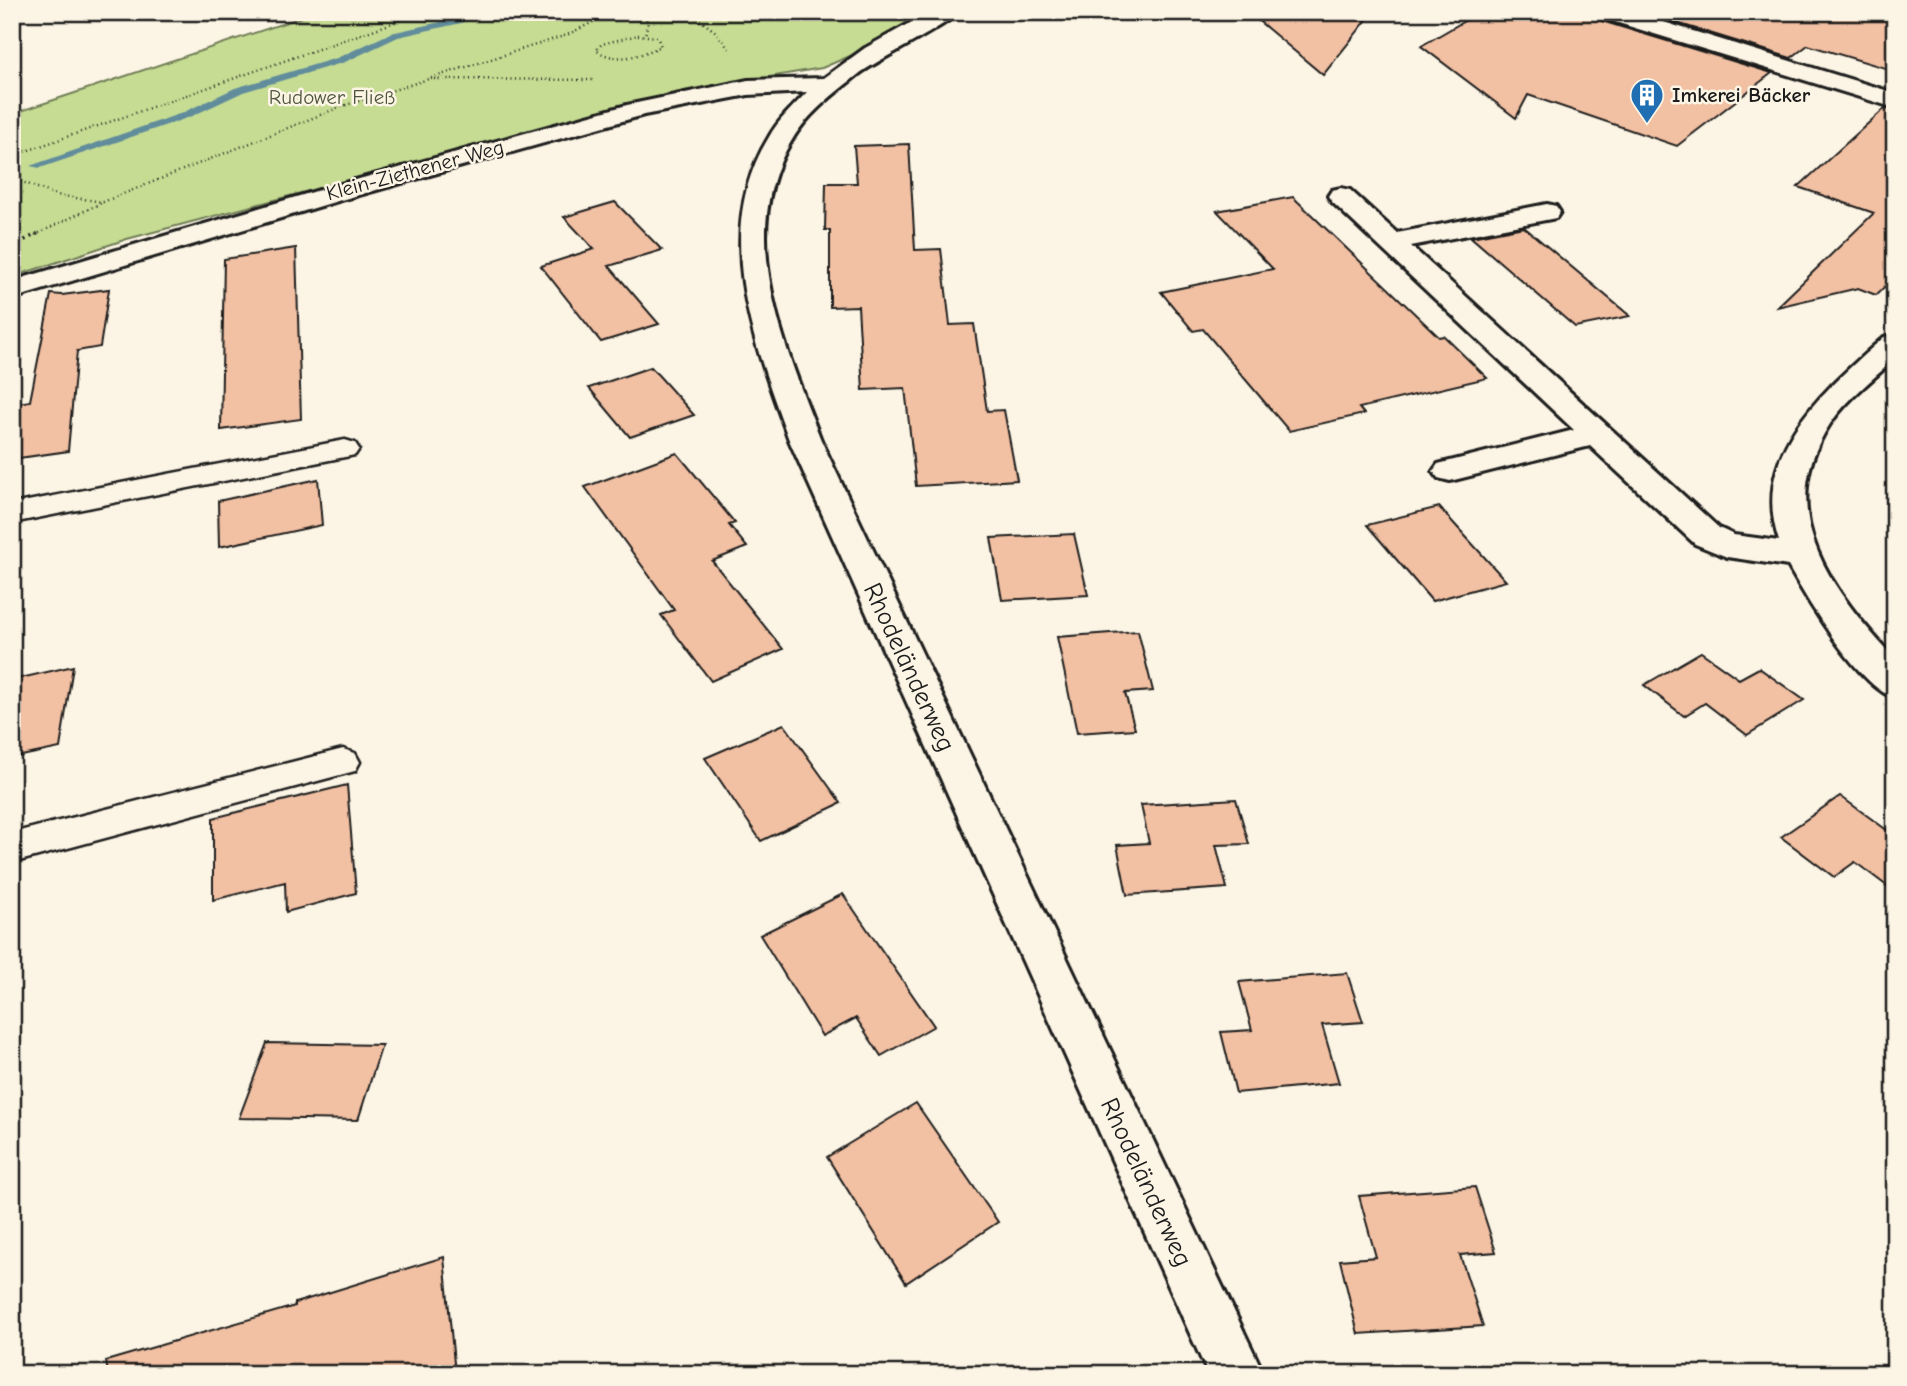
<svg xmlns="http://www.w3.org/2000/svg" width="1907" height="1386" font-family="'Comic Neue',sans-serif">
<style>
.green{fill:#c5dc92;stroke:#707c57;stroke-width:2}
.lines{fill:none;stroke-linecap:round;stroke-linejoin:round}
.stream{fill:#618c9c;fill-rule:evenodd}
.building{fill:#f2c0a3;stroke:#1c1c1c;stroke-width:2}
.lane-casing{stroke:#1c1c1c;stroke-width:5}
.street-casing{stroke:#1c1c1c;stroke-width:6}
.path-far1{stroke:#1c1c1c;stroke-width:2.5;stroke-dasharray:1 3.5;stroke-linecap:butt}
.path{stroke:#1c1c1c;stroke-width:3.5;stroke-dasharray:2 4.5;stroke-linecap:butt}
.lane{fill:#fcf5e5;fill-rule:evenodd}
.street{fill:#fcf5e5;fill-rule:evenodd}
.labels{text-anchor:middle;stroke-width:5;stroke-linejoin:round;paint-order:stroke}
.far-poi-label{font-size:21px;font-weight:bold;fill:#1c1c1c;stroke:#fcf5e5;text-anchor:start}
.far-park-label{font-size:21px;fill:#4f563f;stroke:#fcf5e5}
.far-street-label{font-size:21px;fill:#1c1c1c;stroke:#fcf5e5}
.street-label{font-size:26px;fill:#1c1c1c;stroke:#fcf5e5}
</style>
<rect width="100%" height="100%" fill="#fcf5e5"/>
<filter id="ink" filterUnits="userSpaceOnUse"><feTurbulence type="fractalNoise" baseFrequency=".0143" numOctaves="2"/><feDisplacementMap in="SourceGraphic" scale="14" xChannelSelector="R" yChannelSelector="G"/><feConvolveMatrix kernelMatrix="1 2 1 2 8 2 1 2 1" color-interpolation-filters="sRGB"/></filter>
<g filter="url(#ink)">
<polygon class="green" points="317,12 928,12 857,53 822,68 685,91 127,239 12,277 12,114"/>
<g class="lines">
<polygon class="stream" points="470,12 484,12 461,23 398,37 345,62 243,92 190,117 40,168 30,166 182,113 235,88 337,58 391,33 454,19"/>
</g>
<g class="building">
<polygon points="1248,12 1373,12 1323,75"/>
<polygon points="1480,12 1594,12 1598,20 1772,73 1677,146 1528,95 1516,118 1421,46"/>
<polygon points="1641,12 1895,12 1895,71 1808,45 1791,58"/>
<polygon points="1885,108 1895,110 1895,277 1876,295 1858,288 1777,307 1874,213 1798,187"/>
<polygon points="909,144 915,250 941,249 950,325 974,324 987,411 1004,410 1017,480 916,486 905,388 863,390 858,306 830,307 830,230 825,230 826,183 857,183 854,146"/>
<polygon points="1293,197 1439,337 1444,336 1487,378 1359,408 1364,414 1289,431 1203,329 1193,331 1161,292 1273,269 1217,211"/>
<polygon points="615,202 662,250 609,266 659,324 601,342 541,266 594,249 564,217"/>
<polygon points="1524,227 1630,316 1575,327 1471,237"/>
<polygon points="296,248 301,419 221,430 224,259"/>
<polygon points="109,289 100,347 77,351 68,451 12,459 12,404 30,401 51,294 62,295"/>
<polygon points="651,367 694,415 630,437 589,388"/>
<polygon points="677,453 735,523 729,525 747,547 712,561 783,649 711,681 661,615 674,610 585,487"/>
<polygon points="318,479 322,525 219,547 218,501"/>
<polygon points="1439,507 1506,581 1432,601 1367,525"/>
<polygon points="1074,534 1088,595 1002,600 991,538"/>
<polygon points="1138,631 1153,691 1125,693 1135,729 1077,733 1057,637"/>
<polygon points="1701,652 1739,679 1759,668 1804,700 1747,735 1705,703 1684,716 1644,685"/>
<polygon points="73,666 60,748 12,758 12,680"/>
<polygon points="784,724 841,803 761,841 705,758"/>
<polygon points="347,785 356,893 286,912 285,882 213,900 213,818"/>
<polygon points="1840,796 1895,836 1895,892 1855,862 1834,877 1781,837"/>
<polygon points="1236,799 1249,844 1216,845 1227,888 1127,895 1117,845 1149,843 1141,805"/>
<polygon points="843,894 934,1026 881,1056 856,1018 822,1036 760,935"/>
<polygon points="1347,973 1363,1022 1322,1025 1339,1083 1236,1093 1221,1032 1252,1030 1239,982"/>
<polygon points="267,1043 382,1045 358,1120 239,1118"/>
<polygon points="916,1103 998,1222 906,1283 827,1157"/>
<polygon points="1475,1187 1496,1252 1460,1255 1483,1326 1358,1334 1340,1260 1376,1257 1359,1196"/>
<polygon points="444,1257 455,1374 108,1374 106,1361 295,1306 295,1303"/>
</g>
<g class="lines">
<defs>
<g id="lane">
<polygon points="345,440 355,443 359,449 355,455 12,523 12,504"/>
<polygon points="343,749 355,753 360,762 355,771 12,863 12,833"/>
</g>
<g id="street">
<path d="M930 12H958C949 25 879 59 859 74 835 93 808 113 792 140 734 234 786 349 821 440L1264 1374H1208L789 440C754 343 710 233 769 137 778 120 794 106 807 92L748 95 644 115 341 200 12 299V281L323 189 627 105 748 80 824 78 865 48Z"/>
<polygon points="1596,12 1631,12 1895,93 1895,108 1599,17"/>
<path d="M1341 188 1350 190 1397 233 1547 204 1556 206 1560 212 1556 218 1411 246 1719 528 1734 535 1779 541C1749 452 1825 390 1884 337L1895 334V359C1873 379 1847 399 1830 424 1771 514 1833 592 1895 659V698C1859 687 1807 600 1788 566L1727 557 1695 544 1590 446 1450 481 1438 478 1433 471 1438 464 1574 430 1332 202 1328 196 1332 190Z"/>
</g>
</defs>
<use href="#lane" class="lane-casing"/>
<use href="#street" class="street-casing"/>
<g class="path-far1">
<polyline points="641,12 648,22 645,35"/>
<polyline points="689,12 716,32 731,52"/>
<path d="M638 35 657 37 661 46C641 56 616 64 596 50L602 44Z"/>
<polyline points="434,79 596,80"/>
<polyline points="12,156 424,12"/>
<polyline points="12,178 56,195 103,202 340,107 567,35 613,12"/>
<polyline points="35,235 103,202"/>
</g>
<polyline class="path" points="13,246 39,233"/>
<use href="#lane" class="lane"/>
<use href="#street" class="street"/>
</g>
</g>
<defs>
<symbol id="building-pin" viewBox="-11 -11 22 30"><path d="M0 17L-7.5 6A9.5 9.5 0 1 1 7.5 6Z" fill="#1f6fb2" stroke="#fcf5e5"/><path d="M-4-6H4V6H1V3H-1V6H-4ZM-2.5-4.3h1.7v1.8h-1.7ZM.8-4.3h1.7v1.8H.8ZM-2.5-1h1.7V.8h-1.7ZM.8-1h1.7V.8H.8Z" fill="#fff"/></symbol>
</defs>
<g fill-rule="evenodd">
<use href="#building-pin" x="1628" y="76" width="38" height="52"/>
</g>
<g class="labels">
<g class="far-poi-label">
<text x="1672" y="102">Imkerei Bäcker</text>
</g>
<g class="far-park-label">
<text x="332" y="104">Rudower Fließ</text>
</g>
<g class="far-street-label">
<text transform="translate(415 170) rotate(-15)" y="7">Klein-Ziethener Weg</text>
</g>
<g class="street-label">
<text transform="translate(910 667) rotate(65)" y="9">Rhodeländerweg</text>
<text transform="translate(1147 1182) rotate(65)" y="9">Rhodeländerweg</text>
</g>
</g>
<rect width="1907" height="1386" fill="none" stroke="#fcf5e5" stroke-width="42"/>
<rect x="21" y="21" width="1865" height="1344" fill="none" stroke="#1c1c1c" stroke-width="2.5" filter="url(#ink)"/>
</svg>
